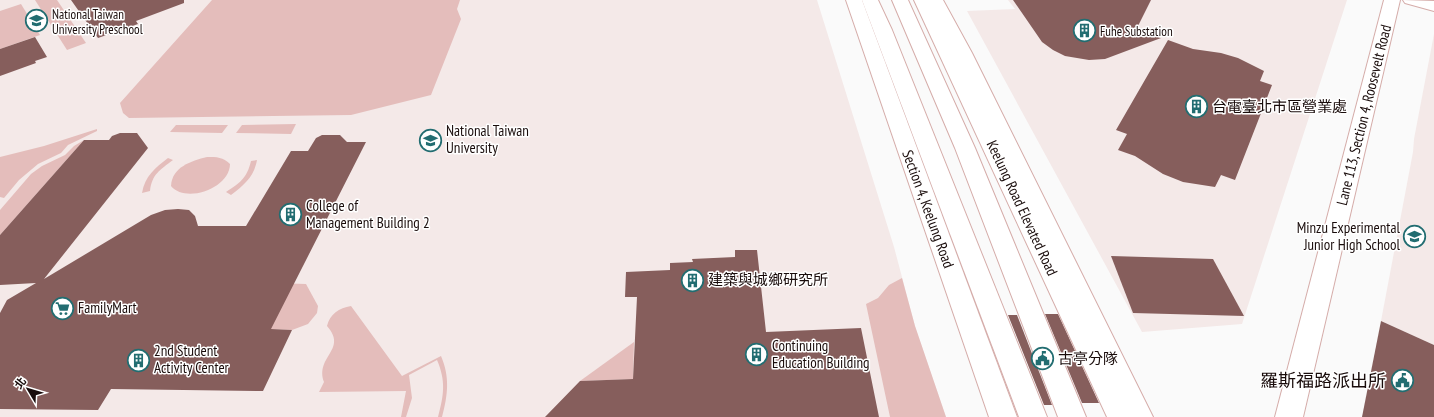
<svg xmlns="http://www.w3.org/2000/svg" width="1434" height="417" font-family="'PT Sans Narrow','Noto Sans TC',sans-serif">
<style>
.built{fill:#f4e9e8}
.green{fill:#e4bdbb}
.building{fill:#865e5c}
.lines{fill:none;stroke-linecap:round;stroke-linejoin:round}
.minor-casing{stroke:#d5aca9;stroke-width:2}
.major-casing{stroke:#d5aca9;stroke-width:2}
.highway-casing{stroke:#d5aca9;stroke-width:2}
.minor{fill:#fff;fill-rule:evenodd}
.major{fill:#fff;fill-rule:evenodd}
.highway{fill:#fff;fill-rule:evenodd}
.labels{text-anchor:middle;stroke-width:3;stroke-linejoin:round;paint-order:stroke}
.far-poi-label{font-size:13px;fill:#190c0b;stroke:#fff;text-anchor:start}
.poi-label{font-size:15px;fill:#190c0b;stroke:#fff;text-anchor:start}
.street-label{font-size:15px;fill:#190c0b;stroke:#fff}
.near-poi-label{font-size:18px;fill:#190c0b;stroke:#fff;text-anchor:end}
</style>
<rect width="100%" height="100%" fill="#fafafa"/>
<g class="built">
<polygon points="0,0 817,0 894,247 915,326 946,417 0,417"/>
<polygon points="1008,0 1347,0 1242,324 1142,332 967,11 1015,9"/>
<polygon points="1434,34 1434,345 1381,321 1413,152 1414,139"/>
</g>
<g class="green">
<polygon points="35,0 57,0 86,43 67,50"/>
<polygon points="212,0 460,0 457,9 461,19 431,95 351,115 129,118 123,113 120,103"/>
<polygon points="21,4 40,35 0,49 0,11"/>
<polygon points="296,124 291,134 236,133 242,125"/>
<polygon points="176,125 228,125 222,133 170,132"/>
<polygon points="97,129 97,131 68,145 61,153 38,164 19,180 4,198 0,197 0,157 44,146"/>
<polygon points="84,140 0,235 0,210 31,174 42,166 65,155 74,146"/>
<path d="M207 157C217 157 223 157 230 164 230 188 186 204 171 186 172 167 191 161 207 157Z"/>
<path d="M168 158 173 160C160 170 152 174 150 191L142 193C145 176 155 168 168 158Z"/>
<path d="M257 160C254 177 244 185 231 195L226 192C240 183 247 178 251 161Z"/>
<polygon points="902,278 915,326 946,417 890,417 866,304 878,298 889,285"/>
<polygon points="275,283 306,284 318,306 317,313 308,324 292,330 271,329 258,316"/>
<path d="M351 306 402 376 441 356C450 377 448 395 442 417H438C444 395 446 381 437 360L409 375 412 398 406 417H401L406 391 319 392 324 382C315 356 348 350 327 326 330 314 339 308 351 306Z"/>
<polygon points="634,342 633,379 580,381"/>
</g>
<g class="building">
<polygon points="71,0 184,0 184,3 136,21 138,24 98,38"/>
<polygon points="1013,0 1151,0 1136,30 1161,38 1105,59 1089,60 1065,56 1053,50 1042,42"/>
<polygon points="35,37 47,57 35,61 36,63 0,76 0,49"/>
<polygon points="1168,40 1193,49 1221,53 1238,58 1264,71 1260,81 1272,85 1235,180 1221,175 1215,187 1183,182 1163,174 1135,156 1118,150 1127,134 1116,130"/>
<polygon points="120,133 137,133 148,148 44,279 151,215 165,210 178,209 189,210 195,216 198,226 246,226 291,151 308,151 316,138 322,135 340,135 347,142 366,142 271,329 292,330 263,391 111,389 98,410 0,409 0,313 7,300 36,283 0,285 0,235 84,140 109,140 112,136"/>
<polygon points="735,250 757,250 766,332 861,328 879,417 545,417 580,381 633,379 637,297 625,297 626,272 670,270 670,263 693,262 692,259 735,257"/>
<polygon points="1111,256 1213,259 1244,316 1133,313"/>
<polygon points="1045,314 1058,314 1099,403 1082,403"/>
<polygon points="1008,315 1017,315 1052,405 1044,405"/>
<polygon points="1381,321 1434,345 1434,417 1362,417"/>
</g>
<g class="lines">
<defs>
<g id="minor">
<polygon points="1384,0 1400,0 1303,417 1275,417"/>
<polygon points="1403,0 1434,1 1434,11 1405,3"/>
</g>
<g id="major">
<polygon points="846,0 862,0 1017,417 989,417"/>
<polygon points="927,0 943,0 972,53 1153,417 1125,417 954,53"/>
</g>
<g id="highway">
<polygon points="862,0 878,0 892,30 1047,417 1019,417"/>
<polygon points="892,0 908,0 975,148 1086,417 1058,417 955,148"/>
<polygon points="914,0 930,0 1135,417 1107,417"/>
</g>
</defs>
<use href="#minor" class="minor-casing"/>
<use href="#major" class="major-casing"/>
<use href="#highway" class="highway-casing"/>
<use href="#minor" class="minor"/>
<use href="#major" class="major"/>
<use href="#highway" class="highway"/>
</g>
<defs>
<symbol id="school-ring" viewBox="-11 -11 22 22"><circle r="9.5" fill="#fff" stroke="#226d71" stroke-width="1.5"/><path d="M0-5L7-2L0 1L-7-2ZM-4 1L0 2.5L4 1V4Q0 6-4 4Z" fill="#226d71"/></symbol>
<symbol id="building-ring" viewBox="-11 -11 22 22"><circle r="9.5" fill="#fff" stroke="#226d71" stroke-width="1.5"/><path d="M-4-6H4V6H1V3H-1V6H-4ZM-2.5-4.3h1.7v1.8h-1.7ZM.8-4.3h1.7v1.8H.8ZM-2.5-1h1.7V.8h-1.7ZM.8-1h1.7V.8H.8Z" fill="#226d71"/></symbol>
<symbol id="university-ring" viewBox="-11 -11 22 22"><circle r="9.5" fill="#fff" stroke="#226d71" stroke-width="1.5"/><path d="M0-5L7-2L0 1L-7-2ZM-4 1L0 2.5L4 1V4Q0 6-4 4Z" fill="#226d71"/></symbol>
<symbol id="supermarket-ring" viewBox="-11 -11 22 22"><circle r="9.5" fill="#fff" stroke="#226d71" stroke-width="1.5"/><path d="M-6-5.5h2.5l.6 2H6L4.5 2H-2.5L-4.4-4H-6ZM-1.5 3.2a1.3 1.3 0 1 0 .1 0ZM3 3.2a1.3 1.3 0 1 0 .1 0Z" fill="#226d71"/></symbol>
<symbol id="civic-ring" viewBox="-11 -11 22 22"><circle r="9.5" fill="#fff" stroke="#226d71" stroke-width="1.5"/><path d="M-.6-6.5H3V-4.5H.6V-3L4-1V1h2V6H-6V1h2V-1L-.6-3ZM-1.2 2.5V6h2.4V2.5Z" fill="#226d71"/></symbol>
</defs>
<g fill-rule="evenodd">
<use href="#school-ring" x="24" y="8" width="25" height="25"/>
<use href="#building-ring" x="1072" y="18" width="25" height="25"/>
<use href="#building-ring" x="1184" y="94" width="25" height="25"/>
<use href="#university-ring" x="418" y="128" width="25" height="25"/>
<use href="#building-ring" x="278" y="202" width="25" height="25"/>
<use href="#school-ring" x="1402" y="224" width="25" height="25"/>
<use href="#building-ring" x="680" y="268" width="25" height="25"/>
<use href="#supermarket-ring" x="50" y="296" width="25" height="25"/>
<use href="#building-ring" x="744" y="342" width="25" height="25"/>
<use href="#civic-ring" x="1030" y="346" width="25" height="25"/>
<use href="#building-ring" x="126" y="348" width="25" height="25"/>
<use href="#civic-ring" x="1390" y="368" width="25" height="25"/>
</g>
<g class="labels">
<g class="far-poi-label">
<text x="52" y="19">National Taiwan<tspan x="52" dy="15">University Preschool</tspan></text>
<text x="1100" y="36">Fuhe Substation</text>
</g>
<g class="poi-label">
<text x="1212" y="112">台電臺北市區營業處</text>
<text x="446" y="136">National Taiwan<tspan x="446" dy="17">University</tspan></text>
<text x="306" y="211">College of<tspan x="306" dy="17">Management Building 2</tspan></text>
<text x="1400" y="233" text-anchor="end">Minzu Experimental<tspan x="1400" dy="17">Junior High School</tspan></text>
<text x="708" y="285">建築與城鄉研究所</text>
<text x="78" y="313">FamilyMart</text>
<text x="772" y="351">Continuing<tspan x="772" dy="17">Education Building</tspan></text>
<text x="154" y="356">2nd Student<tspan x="154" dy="17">Activity Center</tspan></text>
<text x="1058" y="364">古亭分隊</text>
</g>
<g class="street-label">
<text transform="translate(1364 115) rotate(-76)" y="5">Lane 113, Section 4, Roosevelt Road</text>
<text transform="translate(1022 208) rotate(65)" y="5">Keelung Road Elevated Road</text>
<text transform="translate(928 209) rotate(70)" y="5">Section 4, Keelung Road</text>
</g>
<g class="near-poi-label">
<text x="1386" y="387">羅斯福路派出所</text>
</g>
</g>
<g transform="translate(28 389) rotate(308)" stroke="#ffffff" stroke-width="3" paint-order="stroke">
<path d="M0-3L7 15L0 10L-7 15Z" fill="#190c0b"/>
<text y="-6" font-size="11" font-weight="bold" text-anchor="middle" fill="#190c0b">北</text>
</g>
</svg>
